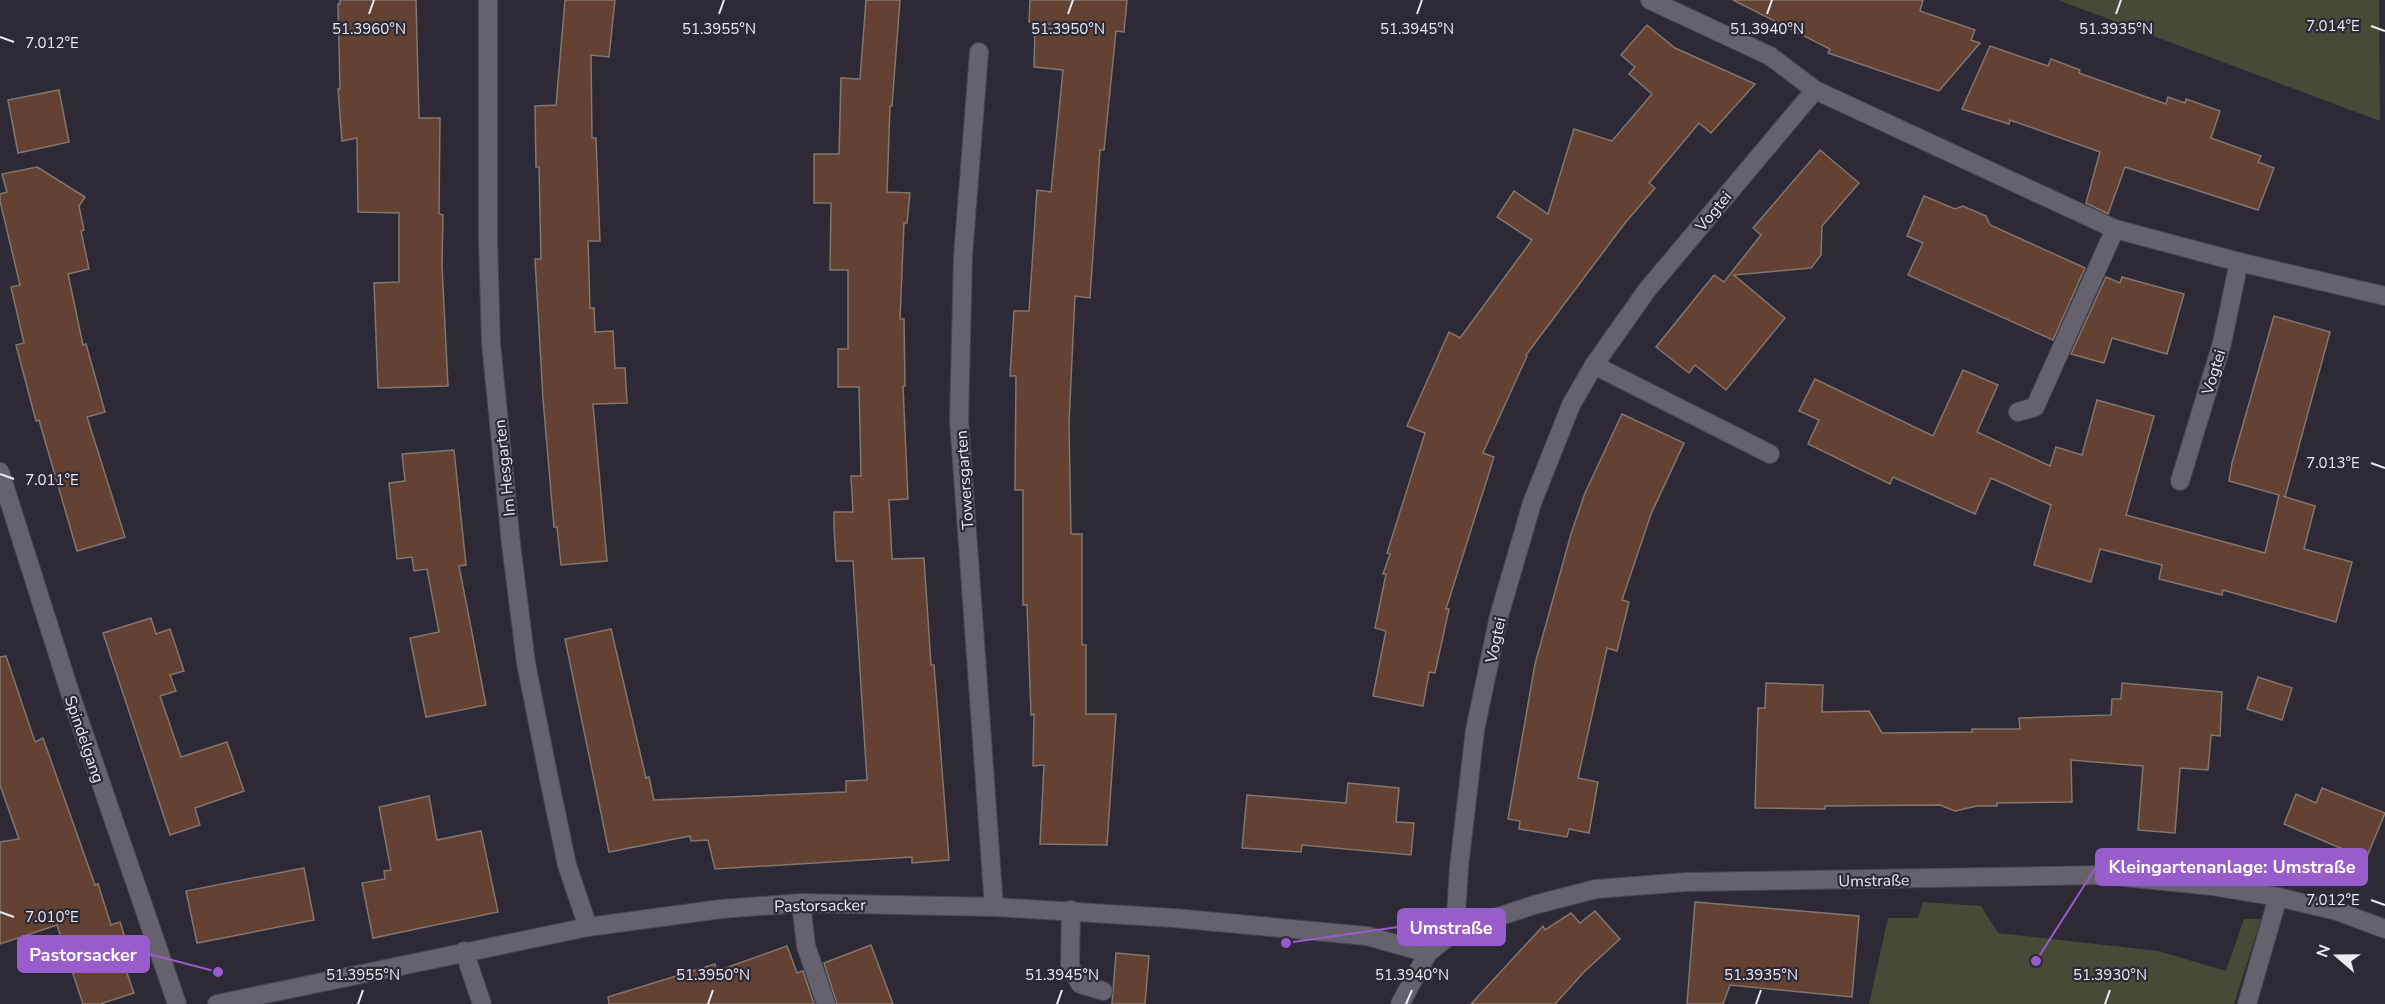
<svg xmlns="http://www.w3.org/2000/svg" width="2385" height="1004" font-family="'Nunito Sans',sans-serif">
<style>
.green{fill:#464a36}
.building{fill:#634233;stroke:#83756f;stroke-width:1.5}
.lines{fill:none;stroke-linecap:round;stroke-linejoin:round}
.minor-casing{stroke:#4a474f;stroke-width:20}
.minor{stroke:#65616d;stroke-width:18}
.ticks{fill:none;stroke:#edeaf2;stroke-width:2}
.labels{text-anchor:middle;stroke-width:4.5;stroke-linejoin:round;paint-order:stroke}
.street-label{font-size:16px;fill:#edeaf2;stroke:#2e2a35}
.ticks-label{font-size:15px;text-anchor:middle;fill:#edeaf2;stroke:#2e2a35;stroke-width:4.5;stroke-linejoin:round;paint-order:stroke}
.leader{fill:none;stroke:#985ccc;stroke-width:2}
.callout-dot{fill:#985ccc;stroke:#2e2a35;stroke-width:2}
.callout{fill:#985ccc;stroke:#985ccc;stroke-width:2}
.callout-label{font-size:18px;text-anchor:middle;font-weight:bold;fill:#fff}
</style>
<rect width="100%" height="100%" fill="#2e2a35"/>
<g class="green">
<polygon points="2058,0 2379,0 2380,121"/>
<polygon points="1923,902 1981,906 1998,933 2158,951 2226,971 2244,919 2261,919 2234,1004 1869,1004 1888,918 1918,918"/>
</g>
<g class="building">
<polygon points="340,0 416,0 419,118 440,118 439,214 443,215 442,265 448,386 378,388 374,283 399,282 399,213 358,212 357,138 342,141 338,89 340,89 338,4 340,4"/>
<polygon points="565,0 615,0 609,57 591,55 592,138 596,138 600,241 588,241 590,308 594,308 595,332 613,331 615,368 625,368 627,403 593,404 607,561 561,565 557,527 554,527 543,399 535,259 541,259 539,167 536,167 535,106 556,105"/>
<polygon points="866,0 900,0 892,106 890,106 887,192 910,193 907,223 904,223 900,319 904,319 905,386 903,386 908,499 889,500 892,559 924,558 931,665 934,665 949,860 912,863 912,857 715,869 708,840 691,841 690,836 609,852 565,639 611,629 646,778 649,777 654,800 846,792 846,781 867,780 853,561 836,561 834,528 834,512 853,512 851,476 861,476 859,387 838,387 838,349 848,349 848,270 830,270 831,203 814,203 814,154 839,154 841,78 860,79"/>
<polygon points="1030,0 1127,0 1124,32 1116,31 1104,150 1100,150 1090,298 1075,296 1069,423 1071,534 1082,534 1082,645 1086,645 1086,714 1116,714 1107,845 1040,844 1044,765 1033,766 1034,714 1031,715 1027,605 1023,605 1023,490 1015,490 1016,376 1010,376 1014,311 1029,311 1037,190 1051,192 1063,70 1034,67 1035,27 1077,31 1077,27 1029,22"/>
<polygon points="1733,0 1923,0 1920,11 1975,30 1971,40 1980,43 1939,91 1828,53 1830,49"/>
<polygon points="1647,25 1675,48 1755,84 1711,133 1699,123 1649,183 1655,188 1625,223 1526,355 1527,356 1483,453 1494,457 1446,609 1449,609 1435,673 1429,672 1423,706 1373,696 1386,631 1375,628 1386,574 1383,574 1390,554 1387,553 1425,433 1407,426 1449,332 1460,338 1532,240 1497,217 1514,191 1548,214 1574,129 1612,141 1652,94 1629,74 1635,67 1621,55"/>
<polygon points="1990,46 2048,66 2051,59 2080,70 2079,73 2166,104 2168,97 2185,103 2186,99 2220,111 2211,138 2261,156 2258,162 2274,168 2258,210 2125,167 2108,214 2086,203 2100,152 2010,120 2009,124 1962,109"/>
<polygon points="59,90 69,142 18,153 8,100"/>
<polygon points="1820,150 1859,183 1822,226 1821,255 1811,268 1734,275 1785,318 1726,390 1695,365 1689,373 1656,347 1714,275 1724,282 1761,235 1753,228"/>
<polygon points="37,167 85,197 79,206 84,230 81,231 89,269 68,274 83,345 86,344 105,412 87,417 125,537 77,551 39,420 36,421 16,345 24,343 11,287 20,285 0,201 0,194 7,192 2,174"/>
<polygon points="1924,196 1955,209 1963,206 1986,216 1990,225 2085,268 2053,340 1908,275 1923,243 1907,236"/>
<polygon points="2106,277 2120,283 2122,277 2184,294 2167,354 2112,338 2104,363 2071,354"/>
<polygon points="2274,316 2330,332 2285,497 2283,496 2315,506 2304,549 2352,562 2336,622 2223,590 2222,595 2159,579 2162,565 2100,549 2091,582 2034,565 2051,505 1991,478 1975,514 1893,477 1890,484 1808,444 1819,420 1799,411 1815,379 1933,436 1963,370 1998,385 1977,432 2050,466 2056,447 2082,455 2097,400 2154,416 2126,515 2265,553 2279,495 2229,481 2232,463"/>
<polygon points="1622,414 1684,443 1651,514 1622,600 1629,602 1617,651 1607,648 1578,778 1598,782 1589,833 1569,829 1567,837 1519,829 1520,821 1508,819 1535,664 1571,534 1585,493"/>
<polygon points="454,450 466,565 459,566 486,705 426,717 410,638 439,632 427,569 414,571 412,557 397,559 389,483 405,481 402,454"/>
<polygon points="151,618 156,634 170,629 184,671 170,675 176,691 160,696 181,757 227,742 244,791 195,808 200,825 170,835 103,633"/>
<polygon points="6,656 35,742 43,738 95,885 98,884 111,925 120,922 132,960 123,962 134,993 100,1004 83,1004 57,925 0,944 0,842 19,839 0,785 0,657"/>
<polygon points="2258,677 2292,688 2282,720 2247,709"/>
<polygon points="1766,683 1823,685 1822,712 1869,711 1882,733 1972,732 1972,729 2020,729 2019,718 2111,715 2112,699 2121,699 2122,683 2222,692 2220,736 2211,735 2208,770 2180,768 2175,833 2138,830 2143,766 2071,760 2072,802 1997,803 1997,806 1977,806 1955,811 1940,805 1825,806 1825,809 1755,808 1758,708 1765,708"/>
<polygon points="1348,783 1399,788 1396,822 1414,823 1411,855 1302,845 1301,852 1242,848 1247,795 1346,803"/>
<polygon points="2322,788 2385,813 2366,859 2284,824 2296,794 2316,803"/>
<polygon points="429,796 437,840 481,831 498,912 373,938 362,883 385,879 384,871 391,870 379,807"/>
<polygon points="304,868 314,920 197,943 186,891"/>
<polygon points="1695,902 1859,916 1852,997 1730,985 1723,1004 1687,1004"/>
<polygon points="1595,911 1620,939 1584,972 1555,1004 1471,1004 1543,926 1545,930 1571,913 1580,923"/>
<polygon points="871,945 893,1004 837,1004 824,963"/>
<polygon points="787,946 797,973 803,971 814,1004 609,1004 608,997 715,964 717,971"/>
<polygon points="1116,953 1149,956 1145,1004 1112,1004"/>
</g>
<g class="lines">
<defs>
<g id="minor">
<polyline points="488,0 488,242 491,343 511,544 526,663 549,779 567,865 588,927"/>
<polyline points="1650,0 1770,56 1815,90"/>
<polyline points="979,52 963,256 959,420 994,907"/>
<polyline points="1594,365 1770,454"/>
<polyline points="2018,412 2035,407 2115,229"/>
<polyline points="0,472 73,702 177,1004"/>
<polyline points="2180,481 2222,343 2239,262"/>
<polyline points="801,903 806,946 826,1004"/>
<polyline points="1071,910 1070,966 1080,984 1103,991"/>
<polyline points="1455,931 1459,867 1475,730 1499,616 1532,503 1571,405 1594,365 1647,290 1815,90 2115,229 2239,262 2385,296"/>
<polyline points="464,951 482,1004"/>
<polyline points="217,1004 588,927 721,909 801,903 994,907 1174,918 1367,936 1428,953"/>
<polyline points="1400,1004 1428,953 1455,931 1534,905 1596,889 1686,882 2105,875 2212,886 2278,897 2337,911 2385,929"/>
<polyline points="2247,1004 2278,897"/>
</g>
</defs>
<use href="#minor" class="minor-casing"/>
<use href="#minor" class="minor"/>
</g>
<path class="ticks" d="M369 14 374 0M719 14 724 0M1068 14 1073 0M1417 14 1422 0M1767 14 1772 0M2116 14 2121 0M2371 26 2385 31M0 37 14 42M2371 463 2385 468M0 474 14 479M2371 900 2385 905M0 912 14 917M358 1004 363 990M708 1004 713 990M1057 1004 1062 990M1406 1004 1412 990M1756 1004 1761 990M2105 1004 2110 990"/>
<g class="labels">
<g class="street-label">
<text transform="translate(1713 211) rotate(-50)" y="6">Vogtei</text>
<text transform="translate(2213 372) rotate(-73)" y="6">Vogtei</text>
<text transform="translate(504 468) rotate(-96)" y="6">Im Hesgarten</text>
<text transform="translate(964 480) rotate(-94)" y="6">Towersgarten</text>
<text transform="translate(1495 640) rotate(-78)" y="6">Vogtei</text>
<text transform="translate(85 739) rotate(71)" y="6">Spindelgang</text>
<text transform="translate(1874 880) rotate(-1)" y="6">Umstraße</text>
<text transform="translate(820 905) rotate(-1)" y="6">Pastorsacker</text>
</g>
</g>
<g class="ticks-label">
<text x="2333" y="31">7.014°E</text>
<text x="369" y="34">51.3960°N</text>
<text x="719" y="34">51.3955°N</text>
<text x="1068" y="34">51.3950°N</text>
<text x="1417" y="34">51.3945°N</text>
<text x="1767" y="34">51.3940°N</text>
<text x="2116" y="34">51.3935°N</text>
<text x="52" y="48">7.012°E</text>
<text x="2333" y="468">7.013°E</text>
<text x="52" y="485">7.011°E</text>
<text x="2333" y="905">7.012°E</text>
<text x="52" y="922">7.010°E</text>
<text x="363" y="980">51.3955°N</text>
<text x="713" y="980">51.3950°N</text>
<text x="1062" y="980">51.3945°N</text>
<text x="1412" y="980">51.3940°N</text>
<text x="1761" y="980">51.3935°N</text>
<text x="2110" y="980">51.3930°N</text>
</g>
<path class="leader" d="M2036 961L2096 867M1286 943L1398 927M218 972L149 954"/>
<g class="callout-dot">
<circle cx="2036" cy="961" r="6"/>
<circle cx="1286" cy="943" r="6"/>
<circle cx="218" cy="972" r="6"/>
</g>
<g class="callout">
<rect x="2096" y="849" width="271" height="36" rx="6"/>
<rect x="1398" y="909" width="107" height="36" rx="6"/>
<rect x="18" y="936" width="131" height="36" rx="6"/>
</g>
<g class="callout-label">
<text x="2232" y="873">Kleingartenanlage: Umstraße</text>
<text x="1451" y="934">Umstraße</text>
<text x="83" y="961">Pastorsacker</text>
</g>
<g transform="translate(2337 956) rotate(290)" stroke="#2e2a35" stroke-width="4.5" paint-order="stroke">
<path d="M0-4.5L10 22L0 15L-10 22Z" fill="#edeaf2"/>
<text y="-9" font-size="16" font-weight="bold" text-anchor="middle" fill="#edeaf2">N</text>
</g>
</svg>
